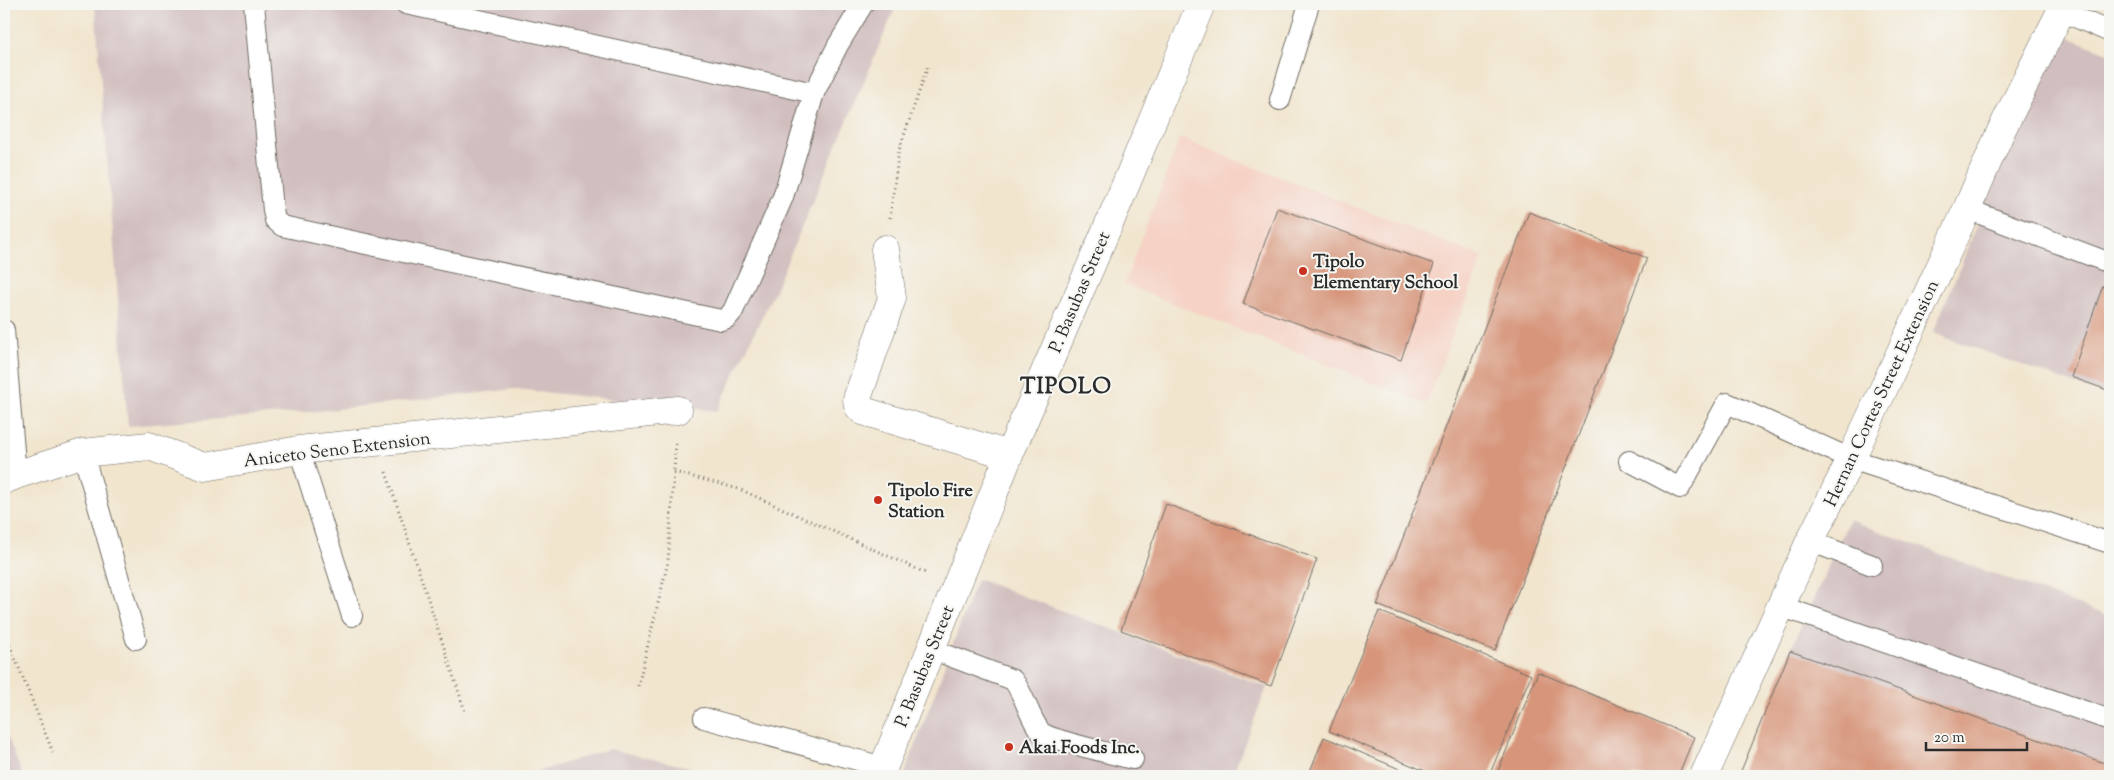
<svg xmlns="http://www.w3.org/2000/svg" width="2114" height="780" font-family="'Sorts Mill Goudy',serif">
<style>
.built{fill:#f6d2c5}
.industrial{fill:#d1bfbf}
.building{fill:#d7967c}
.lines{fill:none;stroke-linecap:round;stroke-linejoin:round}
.service-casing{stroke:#706c64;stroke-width:22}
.minor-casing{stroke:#706c64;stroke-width:29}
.tertiary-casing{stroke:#706c64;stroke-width:29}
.path{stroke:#706c64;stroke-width:3;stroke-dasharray:1 4;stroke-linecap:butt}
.service{stroke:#fff;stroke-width:20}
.minor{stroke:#fff;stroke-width:28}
.tertiary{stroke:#fff;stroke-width:28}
.poi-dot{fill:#c8321e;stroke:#f6f6f2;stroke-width:2}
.labels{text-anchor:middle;stroke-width:4;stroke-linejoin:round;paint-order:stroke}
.poi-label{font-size:18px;font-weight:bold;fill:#2b2b2b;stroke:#f6f6f2;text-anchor:start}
.street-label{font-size:18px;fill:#2b2b2b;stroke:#f6f6f2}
.district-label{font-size:22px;font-weight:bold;letter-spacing:1px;fill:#2b2b2b;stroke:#f6f6f2}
</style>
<rect width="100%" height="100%" fill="#f6f6f2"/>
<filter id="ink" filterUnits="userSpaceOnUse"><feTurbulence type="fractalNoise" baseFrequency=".02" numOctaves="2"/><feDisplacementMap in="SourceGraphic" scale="10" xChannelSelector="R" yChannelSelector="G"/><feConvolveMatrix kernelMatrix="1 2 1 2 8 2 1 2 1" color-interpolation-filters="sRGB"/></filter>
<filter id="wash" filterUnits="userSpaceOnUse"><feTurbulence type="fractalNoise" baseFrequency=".0096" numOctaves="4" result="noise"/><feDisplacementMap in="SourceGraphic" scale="20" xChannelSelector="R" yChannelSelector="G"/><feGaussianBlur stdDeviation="1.12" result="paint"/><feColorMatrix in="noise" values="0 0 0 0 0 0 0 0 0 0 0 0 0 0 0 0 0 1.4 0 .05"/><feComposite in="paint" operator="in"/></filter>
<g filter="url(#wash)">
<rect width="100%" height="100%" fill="#f1e5ce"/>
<polygon class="built" points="1180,138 1483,257 1426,404 1124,284"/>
<g class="industrial">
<polygon points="95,4 897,4 775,290 717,411 515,389 309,412 128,426"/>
<polygon points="2053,31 2110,54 2110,397 1933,333 2001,167"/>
<polygon points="1849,520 2110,617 2110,765 1790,651"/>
<polygon points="977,579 1267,687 1232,776 904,776"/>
<polygon points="4,728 23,776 4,776"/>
<polygon points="609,749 727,776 524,776"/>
</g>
<g id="blocks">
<g class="building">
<polygon points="1277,208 1434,264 1401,360 1243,304"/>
<polygon points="1529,212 1647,258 1495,651 1377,605"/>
<polygon points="2103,285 2110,287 2110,391 2071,377"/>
<polygon points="1166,504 1317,559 1271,686 1121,630"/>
<polygon points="1379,611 1531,675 1489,776 1437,776 1329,731"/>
<polygon points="1790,651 2110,765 2110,776 1739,776"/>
<polygon points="1538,672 1694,737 1678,776 1496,776"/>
<polygon points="1324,737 1416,776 1308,776"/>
</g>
</g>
</g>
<g filter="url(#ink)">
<use href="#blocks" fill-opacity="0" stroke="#706c64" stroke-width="1"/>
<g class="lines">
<defs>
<g id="service">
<polyline points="254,4 273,210 275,220 282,226 721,320 727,318 733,311 783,197 814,93 838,45 863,4"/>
<polyline points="406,4 814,93"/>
<polyline points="2061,11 2110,32"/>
<polyline points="1280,100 1309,4"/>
<polyline points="1967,209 2110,263"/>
<polyline points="4,330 16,475"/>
<polyline points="299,450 352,616"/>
<polyline points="83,453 136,639"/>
<polyline points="1629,461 1680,488 1727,403 1851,459 2110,543"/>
<polyline points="1810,541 1872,565"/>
<polyline points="1780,606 2110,720"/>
<path d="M931 649 1013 680C1025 695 1028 715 1040 731 1047 739 1117 755 1133 759"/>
<polyline points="704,718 883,767"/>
</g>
<g id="minor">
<polyline points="885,249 892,298 857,399 858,406 863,411 1009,455"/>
<polyline points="4,480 16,475 83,453 149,446 205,467 299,450 678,410"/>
<polyline points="1704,776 1810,541 1851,459 1967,209 2001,131 2061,11 2062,4"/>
</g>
<polyline id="tertiary" points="880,776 1009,455 1121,196 1201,4"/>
</defs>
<use href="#service" class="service-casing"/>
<use href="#minor" class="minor-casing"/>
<use href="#tertiary" class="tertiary-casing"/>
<g class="path">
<polyline points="890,218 899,150 928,66"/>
<polyline points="386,472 466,714"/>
<polyline points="674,472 739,489 928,574"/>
<polyline points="4,631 54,755"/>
<polyline points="638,686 668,562 676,440"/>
</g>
<use href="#service" class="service"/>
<use href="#minor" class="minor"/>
<use href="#tertiary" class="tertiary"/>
</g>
</g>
<g class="poi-dot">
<circle cx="1303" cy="271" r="5"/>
<circle cx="878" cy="500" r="5"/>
<circle cx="1009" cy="747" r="5"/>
</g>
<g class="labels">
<g class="poi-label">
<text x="1313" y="267">Tipolo<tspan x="1313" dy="21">Elementary School</tspan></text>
<text x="888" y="496">Tipolo Fire<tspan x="888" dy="21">Station</tspan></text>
<text x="1019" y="753">Akai Foods Inc.</text>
</g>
<g class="street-label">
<text transform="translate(1079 292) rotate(-67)" y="6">P. Basubas Street</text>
<text transform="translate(1881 393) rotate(-65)" y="6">Hernan Cortes Street Extension</text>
<text transform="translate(337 449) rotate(-7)" y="6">Aniceto Seno Extension</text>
<text transform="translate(924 666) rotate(-68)" y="6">P. Basubas Street</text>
</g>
<g class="district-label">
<text x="1066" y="393">TIPOLO</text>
</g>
</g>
<rect width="2114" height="780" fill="none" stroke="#f6f6f2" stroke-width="20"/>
<path d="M1926 742v8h101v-8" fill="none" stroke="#2b2b2b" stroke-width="2.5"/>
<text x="1934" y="742" font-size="15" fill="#2b2b2b" stroke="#f6f6f2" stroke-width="4" paint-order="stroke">20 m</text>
</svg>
